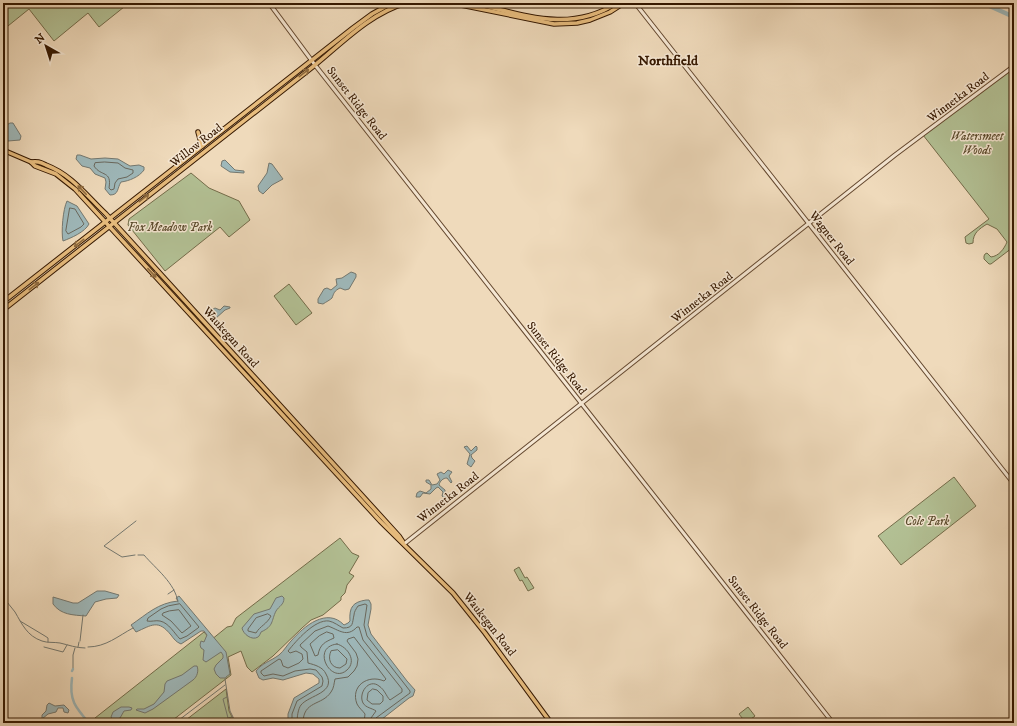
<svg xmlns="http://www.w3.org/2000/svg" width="1017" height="726" font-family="'IM FELL DW Pica',serif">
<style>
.green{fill:#b3c195;stroke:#746c4a}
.water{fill:#9eb8ba;stroke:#747870}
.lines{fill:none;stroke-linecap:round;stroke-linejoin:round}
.shore{stroke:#6a685d;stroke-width:1}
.stream{stroke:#747870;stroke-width:1}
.canal{stroke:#9eb8ba;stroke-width:2.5}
.river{stroke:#9eb8ba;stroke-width:4.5}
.tertiary-casing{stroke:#64482f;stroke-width:5}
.primary-casing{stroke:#351800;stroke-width:5.5}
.tertiary{stroke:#f5e7d3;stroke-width:3}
.primary{stroke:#e8bd7e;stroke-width:3.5}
.oneway{stroke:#8e6a3f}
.labels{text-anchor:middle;stroke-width:3;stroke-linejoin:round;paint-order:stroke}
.street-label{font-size:12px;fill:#351800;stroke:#f5e7d3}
.park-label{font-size:12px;font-style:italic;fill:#5b4b2d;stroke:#f5e7d3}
.quarter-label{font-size:14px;font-weight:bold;fill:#351800;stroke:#f5e7d3}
</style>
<rect width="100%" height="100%" fill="#efdabb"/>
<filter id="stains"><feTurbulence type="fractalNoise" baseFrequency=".005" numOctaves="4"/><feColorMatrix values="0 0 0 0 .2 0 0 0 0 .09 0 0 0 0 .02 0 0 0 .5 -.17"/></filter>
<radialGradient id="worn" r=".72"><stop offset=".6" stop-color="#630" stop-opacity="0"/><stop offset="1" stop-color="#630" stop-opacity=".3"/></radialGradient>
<g class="green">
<polygon points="3,3 129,3 99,27 88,13 54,41 29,9 3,30"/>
<path d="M1014 68V250L1012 248 991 264H989L984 259V256L985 254 987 253 991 257C999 256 1004 249 1007 242L997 229 987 224C979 229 973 233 973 243L969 244 966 243 965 237 989 219 923 135Z"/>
<polygon points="191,173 209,188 239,201 250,220 229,237 220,227 165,271 128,225 129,219"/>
<polygon points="289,284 312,313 296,325 274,296"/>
<polygon points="954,477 976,506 901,565 878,536"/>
<polygon points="340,538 352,553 359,556 349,573 354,576 347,585 345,593 341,597 341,600 323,615 311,620 302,628 273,656 252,672 247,667 241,651 228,657 231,675 169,723 99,723 95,718 204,632 211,640 227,627 232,626 236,618"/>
<polygon points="519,567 525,578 527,577 534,588 528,591 522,580 520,581 514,570"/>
<polygon points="226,689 229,711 235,723 182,723"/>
<polygon points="748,707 755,716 746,723 739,714"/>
</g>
<g class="water">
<path d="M10 123H13L21 136 20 140 8 141C3 137 3 131 3 126H5Z"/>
<path d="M77 155H80L91 159 105 158 118 159 130 166 139 165 144 167V170C139 177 129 181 121 182 117 188 119 195 110 195L105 189 106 182 105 178 95 174 90 168 82 166 76 159Z"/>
<polygon points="225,160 235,170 244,171 244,173 230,172 221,166 222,161"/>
<polygon points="269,163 272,164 283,179 272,185 263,194 259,191 258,186 267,173"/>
<path d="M67 201 77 206 89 224C85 232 71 238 63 241 61 232 63 209 67 201Z"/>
<path d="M351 272 354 273 356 274V277L349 289 345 290 340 288C334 291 334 293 332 298 330 300 326 302 323 304L318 303V299L324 289 327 288 331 290 337 285 336 279 342 278Z"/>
<polygon points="224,306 230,307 230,308 225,310 215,319 212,319 207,315 208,312 215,308 220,310"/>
<polygon points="467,446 471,451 476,446 477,447 477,450 471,455 472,458 475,461 471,467 467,464 470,454 464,447"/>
<path d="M448 470 452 472 449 476 452 482 451 483 447 478C443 478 440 481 439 485L445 490V495L448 498V501L442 496 443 492 438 487 436 488 430 494 423 493 420 497H416L417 493 420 491 426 493 431 489V485L426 482V480H429L432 485 437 484 440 480 437 474 441 472 444 474Z"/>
<path d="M97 591H105L119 595 117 598 106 599 95 602 86 616C73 615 61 615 53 604V597L73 603H78Z"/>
<path d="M179 596 226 652 230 674 226 677V678H220L216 674 214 669 216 665 223 658V655L221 652 206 662 203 660 204 650 201 648 200 645 201 641 204 642 207 635 204 631H201L181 644C176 642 174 639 171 635 158 619 152 625 136 632L131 625C147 614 158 603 178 601L176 598Z"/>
<path d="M282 596 284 598C284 605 279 606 276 611 271 621 274 626 261 632 261 632 259 637 258 637 252 641 243 634 242 628L254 614 270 609 276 598Z"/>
<path d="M366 600H369L371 604V609L368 625 371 634 407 681 415 690 413 696 409 698 377 723H288V714L294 698 319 683V679L313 674 306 673 283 680 273 678 263 680 259 678 256 671C262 663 271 661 279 655 284 651 287 645 291 641 304 626 327 607 344 625L348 623 350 621C349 607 353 602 366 600Z"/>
<path d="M194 666H197C199 671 197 677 193 680L153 709 145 713 136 710 137 709H144L154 704 164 692 165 684 167 681 182 675Z"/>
<polygon points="49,703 55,706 64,705 69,710 68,713 64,712 63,708 58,708 56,712 48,714 42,719 42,715 46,711 47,705"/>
<polygon points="121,707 129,707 132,708 131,710 124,711 120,718 113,720 111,717 113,712"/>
</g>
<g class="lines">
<g class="shore">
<path d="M105 162 118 163 125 168 133 170V173L127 177 118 179 115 183 114 189 111 190 109 188C112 170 101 177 94 166L95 163Z"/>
<polygon points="70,208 75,209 84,224 81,227 68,234 66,231"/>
<path d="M180 604 199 627 198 628 187 636 180 639C174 633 169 623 160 621 156 620 151 622 147 621L148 618 161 609 168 606Z"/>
<polygon points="179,610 191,626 182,633 171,621 162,615 163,613 169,611"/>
<path d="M268 614 271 616C267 624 260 626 256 633L248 631V629L256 618Z"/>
<path d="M327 632 333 634 334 638C325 642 320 644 318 655L315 656 310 644 319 636Z"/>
<path d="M337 644C348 647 357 661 347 670 331 685 310 647 337 644Z"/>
<path d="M338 650 347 659 346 664 340 668C331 668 327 659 331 651Z"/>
<polygon points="373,689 377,690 383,696 383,701 380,704 372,704 367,700 368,693"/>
<path d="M292 723V714L297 701 322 686 323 681 322 677 316 670 310 669 295 671 283 676 273 674 264 676 261 673V671L279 659 281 660 283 666 288 668 299 663 303 659 302 654 296 651 290 653 288 651C296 641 315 619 329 621 334 622 339 626 343 628 354 628 352 623 354 615 354 612 356 609 358 606L365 604 367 605 364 625 367 636 410 691V693L376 718 375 723"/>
<path d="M297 723C297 717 298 709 301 705 309 695 337 693 326 674 323 667 315 665 308 663L307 652 301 647 300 645 315 631 328 626C339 630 347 638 357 627H359L363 640 402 689V692L390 700C386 696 385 690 379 686 369 678 358 693 363 703 366 708 372 708 376 711L371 718 370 723"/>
<path d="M303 723C303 700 322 706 331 692 334 688 334 683 335 679L348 677 354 671 357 666 358 659 356 653 347 641 348 639 354 637 386 679 384 681C368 674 350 686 357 704 359 708 363 711 365 714L364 723"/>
</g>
<g class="stream">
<polyline points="135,555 122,557 104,546 136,521"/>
<path d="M138 555H144C156 569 175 583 178 602"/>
<polyline points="168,594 174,590"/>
<path d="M3 597C7 602 11 607 15 612 22 624 27 636 42 641 47 643 55 642 60 643 69 645 76 648 85 648"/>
<polyline points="20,621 45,636 48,638 48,642"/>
<polyline points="80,641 83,615"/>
<polyline points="44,647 63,652 67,645"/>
<polyline points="78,647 79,642"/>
<path d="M88 647C106 647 118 636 133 628"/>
<polyline points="73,669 73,655 75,648"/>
<polyline points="225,679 230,711 236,723"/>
<polyline points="227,697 223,699 228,718 232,717"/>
<polyline points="175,723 225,685"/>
</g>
<g class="canal">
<polyline points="72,671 73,669"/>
<path d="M72 678C69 700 75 707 89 723"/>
</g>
<polyline class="river" points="983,3 1014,17"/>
<defs>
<g id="tertiary">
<polyline points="269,3 315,65 833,723"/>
<polyline points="635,3 1014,484"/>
<polyline points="404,544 895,155 1014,66"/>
</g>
<g id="primary">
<polyline points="451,3 554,24 577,23 590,20 610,12 624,3"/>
<path d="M472 3C523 14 568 34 617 3"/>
<polyline points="198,132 202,146"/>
<polyline points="3,150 31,162 35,166 56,174 75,189 380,521 453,593 485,633 551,723"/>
<path d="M31 162C37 161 40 162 46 165 72 175 86 195 106 214L399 536 403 542"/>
<polyline points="3,302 353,28 372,14 392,3"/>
<path d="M3 310 315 65C343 42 371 13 406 3"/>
</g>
</defs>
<use href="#tertiary" class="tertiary-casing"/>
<use href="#primary" class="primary-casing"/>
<use href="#tertiary" class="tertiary"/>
<use href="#primary" class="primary"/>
</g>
<defs><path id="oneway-shaft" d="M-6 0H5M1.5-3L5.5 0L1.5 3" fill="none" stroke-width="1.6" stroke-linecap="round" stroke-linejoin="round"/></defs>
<g class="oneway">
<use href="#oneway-shaft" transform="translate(304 73) rotate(-38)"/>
<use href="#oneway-shaft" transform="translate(82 190) rotate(-134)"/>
<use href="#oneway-shaft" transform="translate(144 198) rotate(-38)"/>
<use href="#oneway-shaft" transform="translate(79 243) rotate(142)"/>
<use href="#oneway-shaft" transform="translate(152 273) rotate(47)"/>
<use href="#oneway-shaft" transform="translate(34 286) rotate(-38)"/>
</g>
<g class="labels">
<g class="street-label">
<text transform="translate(958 97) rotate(-37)" y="4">Winnetka Road</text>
<text transform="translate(357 103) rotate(52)" y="4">Sunset Ridge Road</text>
<text transform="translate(196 145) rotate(-38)" y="4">Willow Road</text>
<text transform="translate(832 238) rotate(52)" y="4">Wagner Road</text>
<text transform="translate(702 297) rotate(-38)" y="4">Winnetka Road</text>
<text transform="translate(231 337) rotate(48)" y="4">Waukegan Road</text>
<text transform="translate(557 358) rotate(52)" y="4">Sunset Ridge Road</text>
<text transform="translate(448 497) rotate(-38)" y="4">Winnetka Road</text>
<text transform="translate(758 612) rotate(52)" y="4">Sunset Ridge Road</text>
<text transform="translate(490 624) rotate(52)" y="4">Waukegan Road</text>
</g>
<g class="park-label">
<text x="977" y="140">Watersmeet<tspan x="977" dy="14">Woods</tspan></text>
<text x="170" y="231">Fox Meadow Park</text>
<text x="927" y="525">Cole Park</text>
</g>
<g class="quarter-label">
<text x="668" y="65">Northfield</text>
</g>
</g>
<rect width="1017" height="726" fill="none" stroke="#efdabb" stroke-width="16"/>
<rect x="4" y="4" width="1009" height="718" fill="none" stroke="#351800" stroke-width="2"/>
<rect x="8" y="8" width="1001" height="710" fill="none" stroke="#351800"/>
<g transform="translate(46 46) rotate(321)" stroke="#f5e7d3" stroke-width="3" paint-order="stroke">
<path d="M0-3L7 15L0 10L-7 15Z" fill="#351800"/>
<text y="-6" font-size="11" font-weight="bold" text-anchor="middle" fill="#351800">N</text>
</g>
<rect width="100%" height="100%" filter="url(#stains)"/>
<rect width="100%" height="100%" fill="url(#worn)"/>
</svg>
